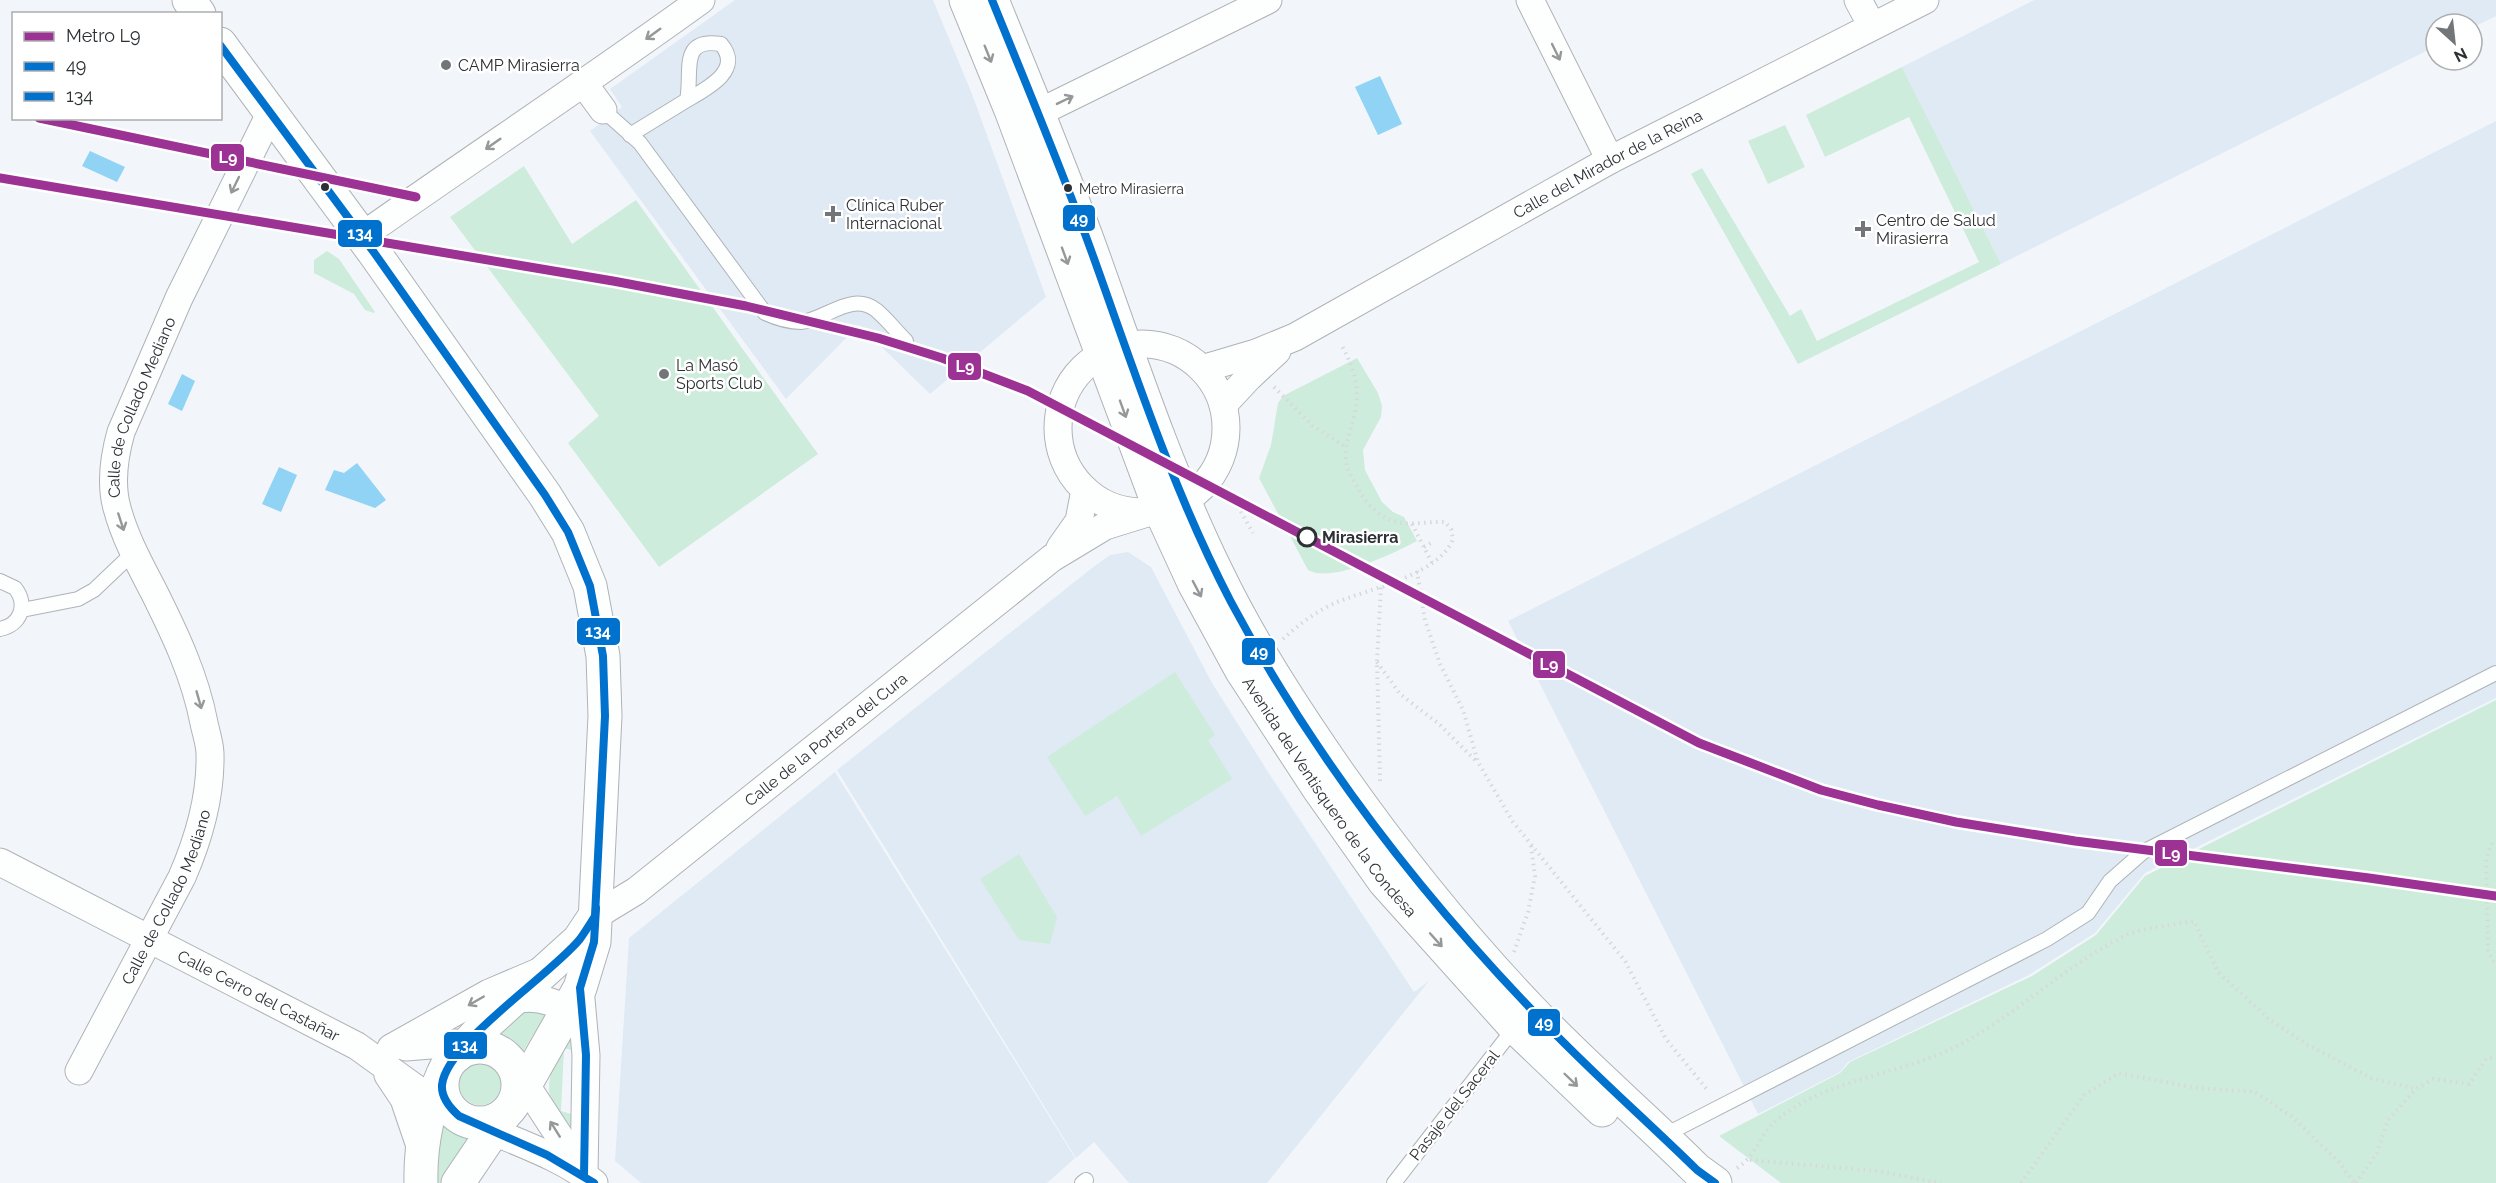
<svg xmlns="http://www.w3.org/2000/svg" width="2496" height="1183" font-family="Raleway,sans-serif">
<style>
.built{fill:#e0eaf4}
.green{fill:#cdecdc}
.water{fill:#90d3f5}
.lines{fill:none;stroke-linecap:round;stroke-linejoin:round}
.lane-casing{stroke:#afb3b6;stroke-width:16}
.street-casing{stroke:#afb3b6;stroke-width:29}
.secondary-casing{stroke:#afb3b6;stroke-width:35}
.path{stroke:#d7d8da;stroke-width:4;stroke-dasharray:1.5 4.5;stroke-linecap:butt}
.lane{stroke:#fdfefe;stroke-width:14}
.street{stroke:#fdfefe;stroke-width:27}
.secondary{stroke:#fdfefe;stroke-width:33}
.bus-1-casing{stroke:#fff;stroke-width:12}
.bus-2-casing{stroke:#fff;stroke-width:12}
.bus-1{stroke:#0072ce;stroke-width:8}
.bus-2{stroke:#0072ce;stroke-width:8}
.metro-1-casing{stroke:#fff;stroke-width:14}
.metro-1{stroke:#9c3293;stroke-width:9}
.oneway{stroke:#959899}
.poi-dot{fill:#727679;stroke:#fff;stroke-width:2}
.bus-dot{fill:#2d3134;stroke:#fff;stroke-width:2}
.stop-dot{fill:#fff;stroke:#2d3134;stroke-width:3}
.labels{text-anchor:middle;stroke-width:5;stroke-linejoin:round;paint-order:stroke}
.bus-label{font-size:14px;fill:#2d3134;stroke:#fff;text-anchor:start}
.poi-label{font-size:16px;fill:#2d3134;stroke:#fff;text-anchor:start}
.street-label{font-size:16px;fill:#2d3134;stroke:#fff}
.stop-label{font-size:16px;font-weight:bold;fill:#2d3134;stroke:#fff;text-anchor:start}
.line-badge{stroke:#fff;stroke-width:2}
.badge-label{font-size:16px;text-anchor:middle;font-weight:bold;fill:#fff}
</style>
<rect width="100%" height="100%" fill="#f2f6fa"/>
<g class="built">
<polygon points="735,0 933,0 972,94 1046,297 930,394 859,325 786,399 590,131 622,107 610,89"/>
<polygon points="2034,0 2496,0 2496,16 2472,28 2472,24 2436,24 2436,46 2001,264 1902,67"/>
<polygon points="2496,121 2496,698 2145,873 2095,933 2029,975 1848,1062 1840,1072 1758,1114 1508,621"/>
<polygon points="1128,552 1151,567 1212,683 1270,775 1414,992 1429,981 1267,1183 1129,1183 1094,1142 1076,1158 837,770 1092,568 1110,555"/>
<polygon points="835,772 1075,1158 1047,1183 641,1183 615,1161 629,938"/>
</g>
<g class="green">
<polygon points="1902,67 2001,264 1798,364 1691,174 1702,168 1790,316 1801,309 1817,341 1979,262 1909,117 1825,157 1806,115"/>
<polygon points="1785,125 1805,167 1768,184 1748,141"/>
<polygon points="524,166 572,244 636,200 818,454 659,567 568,443 599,416 450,217"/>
<polygon points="327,251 339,259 375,312 374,313 365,310 354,294 314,273 314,260"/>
<path d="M1357 358 1378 393 1382 406 1381 417 1363 450 1365 470 1382 502 1393 512 1404 517 1417 541C1394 553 1331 584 1308 570L1259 478 1271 445 1278 403 1283 396Z"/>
<polygon points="1175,672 1215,735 1208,740 1232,779 1141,836 1117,796 1085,816 1047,757"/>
<polygon points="2496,700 2496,1183 1781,1183 1719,1136 1840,1073 1850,1062 2032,976 2096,935 2145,876"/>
<polygon points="1019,854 1057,917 1050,944 1019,940 980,879"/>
<polygon points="523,1009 546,1014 522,1053 513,1041 497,1034"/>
<path d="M569 1030 579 1052 564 1048 561 1111 578 1116 576 1136C569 1128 561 1119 555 1110 540 1084 557 1054 569 1030Z"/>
<circle cx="480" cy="1084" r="21"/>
<polygon points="443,1123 472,1137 445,1183 434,1183"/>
</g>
<g class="water">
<polygon points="1380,76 1402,124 1378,135 1355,87"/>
<polygon points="90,151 125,167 117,182 82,166"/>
<polygon points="182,374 195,381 182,411 168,404"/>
<polygon points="357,463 386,500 375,508 325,490 334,470 344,473"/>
<polygon points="279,467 297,475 281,512 262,504"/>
</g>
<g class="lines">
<defs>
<g id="lane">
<path d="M603 110 640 143 765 313C776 318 789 322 801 322 826 320 851 291 876 310 887 319 896 331 906 341"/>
<path d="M630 135 687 100C708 88 743 70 721 44 678 37 693 73 687 100"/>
<path d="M0 581 15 588C28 604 21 625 0 629"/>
<polyline points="22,610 78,599 94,590 134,552"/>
<polyline points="1663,1136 2047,939 2088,913 2110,881 2143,852 2496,673"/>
<polyline points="1082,1183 1086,1180"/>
<polyline points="1394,1183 1515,1027"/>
</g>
<g id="street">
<polyline points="1530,0 1610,160"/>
<polyline points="1858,0 1872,26"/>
<polyline points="584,84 603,110"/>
<polyline points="1018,112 1028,115 1038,113 1268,0"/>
<path d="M362 236C474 157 589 81 701 0"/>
<circle cx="1142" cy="428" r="84"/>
<path id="s1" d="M1202 369 1256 353 1295 337 1610 160 1925 0"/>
<polyline points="1223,405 1249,377 1277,351"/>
<polyline points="1060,548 1079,521 1085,490"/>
<path id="s2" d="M0 862 357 1046 432 1100 459 1116"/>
<path id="s3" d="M595 916 636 891 1052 558 1105 526 1160 509"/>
<polyline points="580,988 586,1055 584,1175"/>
<path d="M512 1001C536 993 568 1004 582 1024"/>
<polyline points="406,1047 455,1043 489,1048"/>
<polyline points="391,1048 489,993 536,973"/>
<polyline points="512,1064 584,1174"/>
<path id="s4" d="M79 1071 182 877C199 838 211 797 210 754 210 744 206 733 204 723 195 676 175 634 154 592 140 565 125 538 117 508 110 483 114 457 121 432L179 298 270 114"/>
<polyline points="388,1075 404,1099 422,1152"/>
<path d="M476 1124C515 1142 561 1156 594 1183"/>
</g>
<g id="secondary">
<polyline points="189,0 199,14"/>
<path id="s5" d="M966 0 1011 110 1160 509 1194 583 1242 671 1319 789 1384 881 1515 1027 1602 1110"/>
<path d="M992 0C1026 84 1061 167 1092 253 1130 359 1166 469 1216 571 1250 642 1293 708 1338 773 1397 857 1461 937 1532 1011 1584 1066 1643 1116 1697 1170L1715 1183"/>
<polyline points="220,44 373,251 545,495 568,532 590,586 603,656 605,716 594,942 580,988 526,1083 517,1096"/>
<circle cx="480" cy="1085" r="38"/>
<polyline points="456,1056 485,1025 579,940 595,916"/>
<path d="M421 1183C420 1146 428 1108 443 1074"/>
<polyline points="458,1183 504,1115"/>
</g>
</defs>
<use href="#lane" class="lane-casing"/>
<use href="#street" class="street-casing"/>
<use href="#secondary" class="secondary-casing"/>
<g class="path">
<polyline points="1274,387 1313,426 1347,448"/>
<polyline points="1235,501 1253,533"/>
<polyline points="1412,524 1432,563"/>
<polyline points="1424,547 1431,543"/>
<polyline points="1417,571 1425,620 1440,664 1463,710 1478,762 1513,822 1625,961 1666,1039 1709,1092"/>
<path d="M1283 639C1299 624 1317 611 1337 602 1369 589 1439 575 1453 539L1451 529 1445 522C1427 521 1408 527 1390 520 1378 514 1366 503 1360 492 1356 484 1350 476 1347 467 1341 444 1358 418 1357 394 1357 377 1350 361 1342 346"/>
<polyline points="1377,662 1400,694 1439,724 1477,762"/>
<polyline points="1380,781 1377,661 1381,587"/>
<polyline points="2492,843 2486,858 2488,951 2496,966"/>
<polyline points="1514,952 1528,912 1535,876 1531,846"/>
<polyline points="1750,1160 1876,1171 1941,1183"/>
<path d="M1737 1168C1758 1154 1760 1133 1777 1120 1828 1077 1899 1076 1957 1046 2017 1015 2066 964 2127 935 2145 927 2175 925 2194 921L2218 972 2269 1019 2306 1044 2371 1078 2416 1089"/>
<polyline points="2021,1183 2084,1095 2119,1073 2196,1088 2255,1092 2291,1116 2338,1161 2354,1183"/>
<polyline points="2356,1183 2377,1153 2388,1120 2416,1089 2433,1079 2469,1084 2487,1058 2496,1058"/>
</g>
<use href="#lane" class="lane"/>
<use href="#street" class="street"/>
<use href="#secondary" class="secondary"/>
<defs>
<path id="bus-1" d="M992 0C1026 84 1061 167 1092 253 1134 370 1173 491 1231 602 1310 750 1416 889 1532 1010 1584 1066 1642 1116 1697 1170L1715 1183"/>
<g id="bus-2">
<path d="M220 45 373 251 545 495 568 532 590 586 603 656 605 716 595 916C590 924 585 932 580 939 552 974 446 1043 442 1085 441 1098 450 1108 459 1116L547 1155 594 1183"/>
<polyline points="584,1175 586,1055 580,988 594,942 596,908"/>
</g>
</defs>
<use href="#bus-1" class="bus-1-casing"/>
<use href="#bus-2" class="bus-2-casing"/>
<use href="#bus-1" class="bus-1"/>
<use href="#bus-2" class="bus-2"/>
<defs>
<g id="metro-1">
<polyline points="39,118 416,197"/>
<polyline points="0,178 613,281 746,306 878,338 942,358 1028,391 1699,743 1821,790 1878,805 1956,822 2075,841 2369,878 2496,896"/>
</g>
</defs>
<use href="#metro-1" class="metro-1-casing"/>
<use href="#metro-1" class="metro-1"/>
</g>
<defs><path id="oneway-shaft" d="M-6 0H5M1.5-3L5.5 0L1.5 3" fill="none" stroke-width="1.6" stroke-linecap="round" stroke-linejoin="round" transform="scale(1.5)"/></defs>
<g class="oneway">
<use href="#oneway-shaft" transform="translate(653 34) rotate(144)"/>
<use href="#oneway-shaft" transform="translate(1556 52) rotate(64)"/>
<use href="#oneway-shaft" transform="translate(988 54) rotate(68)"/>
<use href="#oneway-shaft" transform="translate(1065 100) rotate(-26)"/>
<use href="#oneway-shaft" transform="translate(493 144) rotate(145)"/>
<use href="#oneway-shaft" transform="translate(235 185) rotate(116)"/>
<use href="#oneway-shaft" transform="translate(1065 256) rotate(70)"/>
<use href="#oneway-shaft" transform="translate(1123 409) rotate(70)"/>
<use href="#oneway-shaft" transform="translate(121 522) rotate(72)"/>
<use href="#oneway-shaft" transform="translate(1197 589) rotate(62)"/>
<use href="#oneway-shaft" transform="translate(199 700) rotate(74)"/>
<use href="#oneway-shaft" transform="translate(1436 940) rotate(48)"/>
<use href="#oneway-shaft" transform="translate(476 1001) rotate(150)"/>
<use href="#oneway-shaft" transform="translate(1571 1080) rotate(44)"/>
<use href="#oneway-shaft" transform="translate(555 1129) rotate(-122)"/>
</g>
<g class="poi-dot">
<circle cx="446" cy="65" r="6"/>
<path d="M830 205h6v6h6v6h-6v6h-6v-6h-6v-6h6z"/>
<path d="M1860 220h6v6h6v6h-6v6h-6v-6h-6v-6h6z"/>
<circle cx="664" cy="374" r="6"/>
</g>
<g class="bus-dot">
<circle cx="325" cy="187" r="5"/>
<circle cx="1068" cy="188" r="5"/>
</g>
<circle class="stop-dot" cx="1307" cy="537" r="9"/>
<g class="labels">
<g class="bus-label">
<text x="1079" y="194">Metro Mirasierra</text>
</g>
<g class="poi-label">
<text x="458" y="71">CAMP Mirasierra</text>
<text x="846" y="211">Clínica Ruber<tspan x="846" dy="18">Internacional</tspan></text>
<text x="1876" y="226">Centro de Salud<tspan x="1876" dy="18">Mirasierra</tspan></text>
<text x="676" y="371">La Masó<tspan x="676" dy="18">Sports Club</tspan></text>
</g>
<g class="street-label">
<text dy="6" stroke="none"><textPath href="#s1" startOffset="456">Calle del Mirador de la Reina</textPath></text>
<text dy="6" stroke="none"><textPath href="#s4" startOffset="717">Calle de Collado Mediano</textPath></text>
<text dy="6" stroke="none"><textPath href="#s3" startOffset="291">Calle de la Portera del Cura</textPath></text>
<text dy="6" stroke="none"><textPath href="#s5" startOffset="880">Avenida del Ventisquero de la Condesa</textPath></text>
<text dy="6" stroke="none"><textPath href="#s4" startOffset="195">Calle de Collado Mediano</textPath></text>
<text dy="6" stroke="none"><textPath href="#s2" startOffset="291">Calle Cerro del Castañar</textPath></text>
<text transform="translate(1454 1105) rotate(-52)" y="6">Pasaje del Saceral</text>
</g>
<g class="stop-label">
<text x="1322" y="543">Mirasierra</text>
</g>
</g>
<g class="line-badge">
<rect x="210" y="143" width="35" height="29" rx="6" fill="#9c3293"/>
<rect x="1062" y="204" width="34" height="28" rx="6" fill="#0072ce"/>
<rect x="337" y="219" width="46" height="29" rx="6" fill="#0072ce"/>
<rect x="947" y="352" width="35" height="29" rx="6" fill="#9c3293"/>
<rect x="576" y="617" width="45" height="29" rx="6" fill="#0072ce"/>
<rect x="1241" y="637" width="35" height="29" rx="6" fill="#0072ce"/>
<rect x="1532" y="650" width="34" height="29" rx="6" fill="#9c3293"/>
<rect x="2154" y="839" width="34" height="28" rx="6" fill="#9c3293"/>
<rect x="1527" y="1008" width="34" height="29" rx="6" fill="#0072ce"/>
<rect x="443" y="1031" width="45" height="29" rx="6" fill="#0072ce"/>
</g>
<g class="badge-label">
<text x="228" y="163">L9</text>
<text x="1079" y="224">49</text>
<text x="360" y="239">134</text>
<text x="965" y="372">L9</text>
<text x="598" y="637">134</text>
<text x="1259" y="657">49</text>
<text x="1549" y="670">L9</text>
<text x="2171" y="859">L9</text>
<text x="1544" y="1028">49</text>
<text x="465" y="1051">134</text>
</g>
<rect x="12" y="12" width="210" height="108" fill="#ffffff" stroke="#abadae" stroke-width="1.5"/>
<rect x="24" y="32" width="30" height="9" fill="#9c3293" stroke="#abadae" stroke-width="1.5"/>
<text x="66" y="42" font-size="18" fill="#2d3134">Metro L9</text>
<rect x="24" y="62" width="30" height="9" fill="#0072ce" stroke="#abadae" stroke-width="1.5"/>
<text x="66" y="72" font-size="18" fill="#2d3134">49</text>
<rect x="24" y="92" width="30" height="9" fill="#0072ce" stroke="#abadae" stroke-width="1.5"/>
<text x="66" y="102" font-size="18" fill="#2d3134">134</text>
<g transform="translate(2454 42) rotate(153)"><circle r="28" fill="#ffffff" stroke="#abadae" stroke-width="1.5"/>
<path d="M0-4.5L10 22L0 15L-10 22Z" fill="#727679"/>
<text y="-9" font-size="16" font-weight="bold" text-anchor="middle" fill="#2d3134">N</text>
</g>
</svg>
